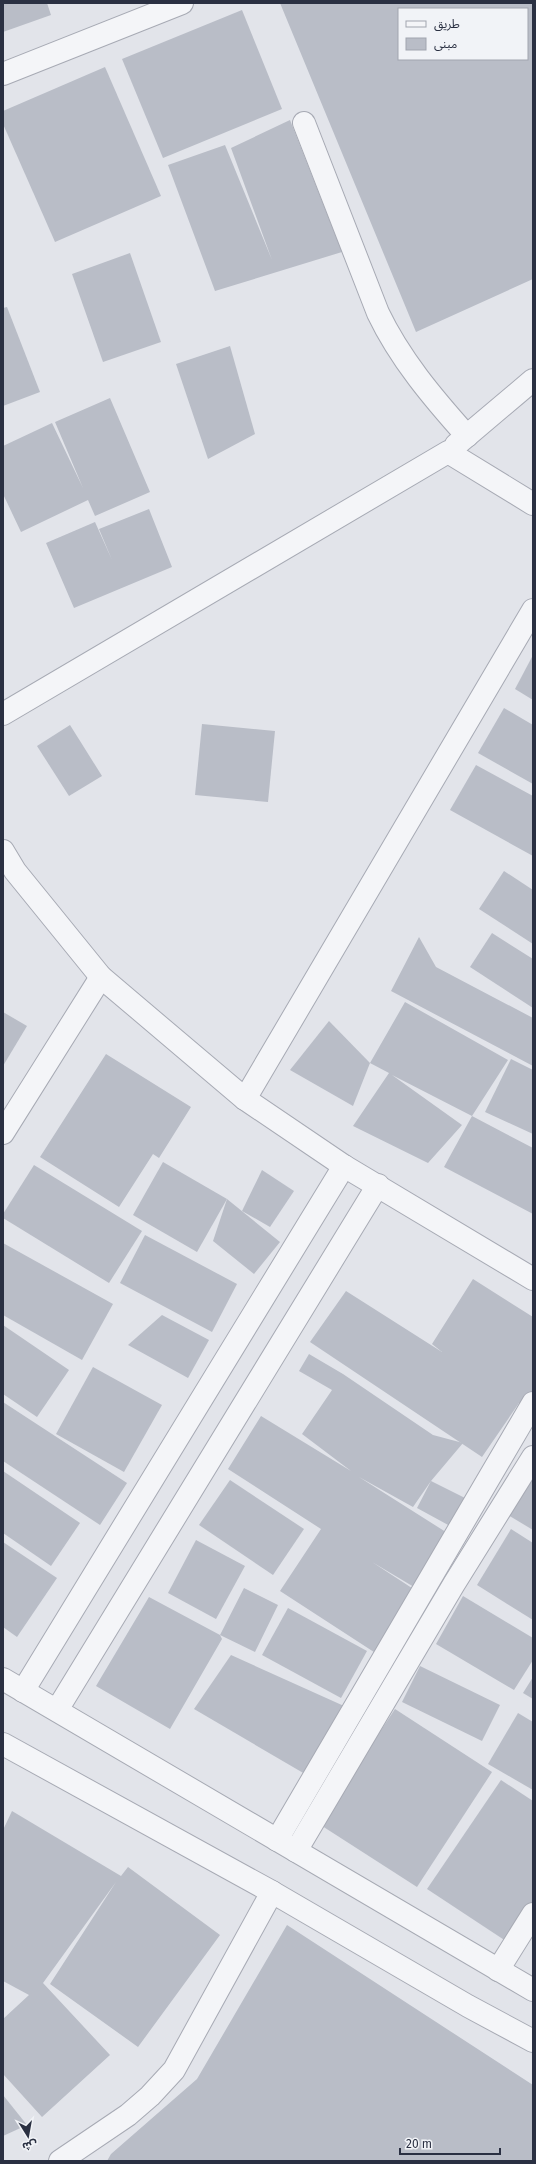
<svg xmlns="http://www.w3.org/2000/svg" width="536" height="2164" font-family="'Fira Sans','Noto Sans Arabic',sans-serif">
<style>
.building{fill:#b9bdc7;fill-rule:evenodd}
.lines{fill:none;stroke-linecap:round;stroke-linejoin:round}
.street-casing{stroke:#a7aab4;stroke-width:24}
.street{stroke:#f4f5f8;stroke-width:22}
</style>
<rect width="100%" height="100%" fill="#e2e4ea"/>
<g class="building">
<polygon points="3,3 47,3 51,15 3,32"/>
<path d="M280 3H533V279L416 332ZM399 9H527V59H399Z"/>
<polygon points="242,10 282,109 163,158 122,59"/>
<polygon points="105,67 161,196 55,242 3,124 3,111"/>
<polygon points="290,120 342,252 215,291 168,165 225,145 272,260 231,148"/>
<polygon points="130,253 161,342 103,362 72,274"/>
<polygon points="7,307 40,392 3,406 3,308"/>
<polygon points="230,346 255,434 208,459 176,364"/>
<polygon points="110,398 150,492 95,516 88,500 21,532 3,494 3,446 52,423 83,488 55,422"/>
<polygon points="149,509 172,567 74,608 46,543 95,522 112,560 99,529"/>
<polygon points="533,655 533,700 515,689"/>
<polygon points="504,708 533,725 533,784 478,753"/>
<polygon points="202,724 275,731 268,802 195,795"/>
<polygon points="70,725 102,776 69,796 37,746"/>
<polygon points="476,765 533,796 533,856 450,810"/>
<polygon points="504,871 533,890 533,944 479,909"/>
<polygon points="492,933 533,959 533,1008 470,967"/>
<polygon points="419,937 436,967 533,1018 533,1066 391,991"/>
<polygon points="405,1002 508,1060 472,1116 533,1148 533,1214 444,1167 472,1116 392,1075 462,1125 428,1163 353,1126 389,1073 370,1063"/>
<polygon points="3,1012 27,1026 3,1066"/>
<polygon points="329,1021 370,1063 353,1106 290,1070"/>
<polygon points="106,1054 191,1107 159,1158 153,1154 119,1207 40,1157"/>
<polygon points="511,1059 533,1070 533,1134 485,1112"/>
<polygon points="163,1162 227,1199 197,1252 133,1215"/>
<polygon points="34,1165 142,1231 109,1283 3,1218 3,1214"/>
<polygon points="262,1170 294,1191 270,1227 242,1211"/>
<polygon points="227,1199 280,1242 254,1274 213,1241"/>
<polygon points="145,1235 237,1284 212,1332 120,1283"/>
<polygon points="3,1243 113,1304 82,1360 3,1315"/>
<polygon points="473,1279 533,1317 533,1403 530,1407 519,1403 482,1457 310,1342 346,1291 442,1352 432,1344"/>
<polygon points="162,1315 209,1340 188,1378 128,1345"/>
<polygon points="3,1325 69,1370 37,1417 3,1394"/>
<polygon points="309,1354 343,1374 433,1435 463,1443 431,1481 465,1498 450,1526 417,1508 431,1481 413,1507 359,1477 449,1534 414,1587 372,1562 418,1592 377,1654 280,1591 321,1529 228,1469 261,1416 351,1471 302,1434 332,1390 299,1371"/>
<polygon points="93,1367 162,1405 124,1472 56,1434"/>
<polygon points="3,1402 127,1483 100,1525 3,1461"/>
<polygon points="3,1471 80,1523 51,1566 3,1533"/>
<polygon points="533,1473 533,1530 508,1515"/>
<polygon points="230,1480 304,1529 273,1575 199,1525"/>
<polygon points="511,1529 533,1543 533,1620 477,1585"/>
<polygon points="196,1540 245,1566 216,1619 168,1593"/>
<polygon points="3,1542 57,1578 17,1637 3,1627"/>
<polygon points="244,1588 278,1605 255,1652 220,1635 222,1639 170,1729 96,1686 149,1597 220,1635"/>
<polygon points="463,1596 533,1638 533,1660 514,1690 436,1644"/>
<polygon points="288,1608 367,1651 341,1698 262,1655"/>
<polygon points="231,1655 344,1706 305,1774 194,1709"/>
<polygon points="420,1666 500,1705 482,1741 402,1702"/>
<polygon points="533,1677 533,1699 523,1693"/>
<polygon points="395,1709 492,1772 417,1887 319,1824"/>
<polygon points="518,1713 533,1722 533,1790 488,1764"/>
<polygon points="501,1780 533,1801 533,1914 512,1945 427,1889"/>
<polygon points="12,1811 121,1876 128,1867 220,1935 138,2047 50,1984 116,1882 43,1983 110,2055 42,2117 3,2074 3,2019 29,1995 3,1981 3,1830"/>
<polygon points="287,1925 533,2085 533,2161 107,2161 111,2154 197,2079"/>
<polygon points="3,2095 27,2125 3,2136"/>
</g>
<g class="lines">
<defs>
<g id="street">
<polyline points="3,74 182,3"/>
<path d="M304 123 378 313C400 359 433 398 467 436"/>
<polyline points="456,445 533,380"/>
<polyline points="3,714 448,452 533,504"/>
<polyline points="3,851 15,871 101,977 245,1099 344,1166 533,1279"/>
<polyline points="245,1099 533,610"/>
<polyline points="3,1133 101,977"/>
<polyline points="3,1679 533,1990"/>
<polyline points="23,1691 344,1166"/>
<polyline points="57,1710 378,1185"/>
<polyline points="3,1744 272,1892 468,2006 533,2041"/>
<polyline points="277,1840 533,1403"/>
<polyline points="296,1851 454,1584 533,1457"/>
<polyline points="498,1970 533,1914"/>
<polyline points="60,2161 128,2115 150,2096 174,2070 272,1892"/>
</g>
</defs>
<use href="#street" class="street-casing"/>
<use href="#street" class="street"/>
</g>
<rect width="536" height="2164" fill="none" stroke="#2a3042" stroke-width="8"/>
<rect x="398" y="8" width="130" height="52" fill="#f1f3f7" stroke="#a1a5af"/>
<rect x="406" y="21" width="20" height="6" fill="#f4f5f8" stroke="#a1a5af"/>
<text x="434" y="28" font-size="12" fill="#2a3042">طريق</text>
<rect x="406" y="38" width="20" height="12" fill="#b9bdc7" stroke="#a1a5af"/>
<text x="434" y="48" font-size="12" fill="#2a3042">مبنى</text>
<g transform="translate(28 2136) rotate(169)" stroke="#f1f3f7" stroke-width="3" paint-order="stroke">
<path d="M0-3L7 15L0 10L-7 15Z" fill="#2a3042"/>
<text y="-6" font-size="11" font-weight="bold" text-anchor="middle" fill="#2a3042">ش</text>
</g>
<path d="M400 2148v6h100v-6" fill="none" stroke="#2a3042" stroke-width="2"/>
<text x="406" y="2148" font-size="12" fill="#2a3042" stroke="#f1f3f7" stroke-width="3" paint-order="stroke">20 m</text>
</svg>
